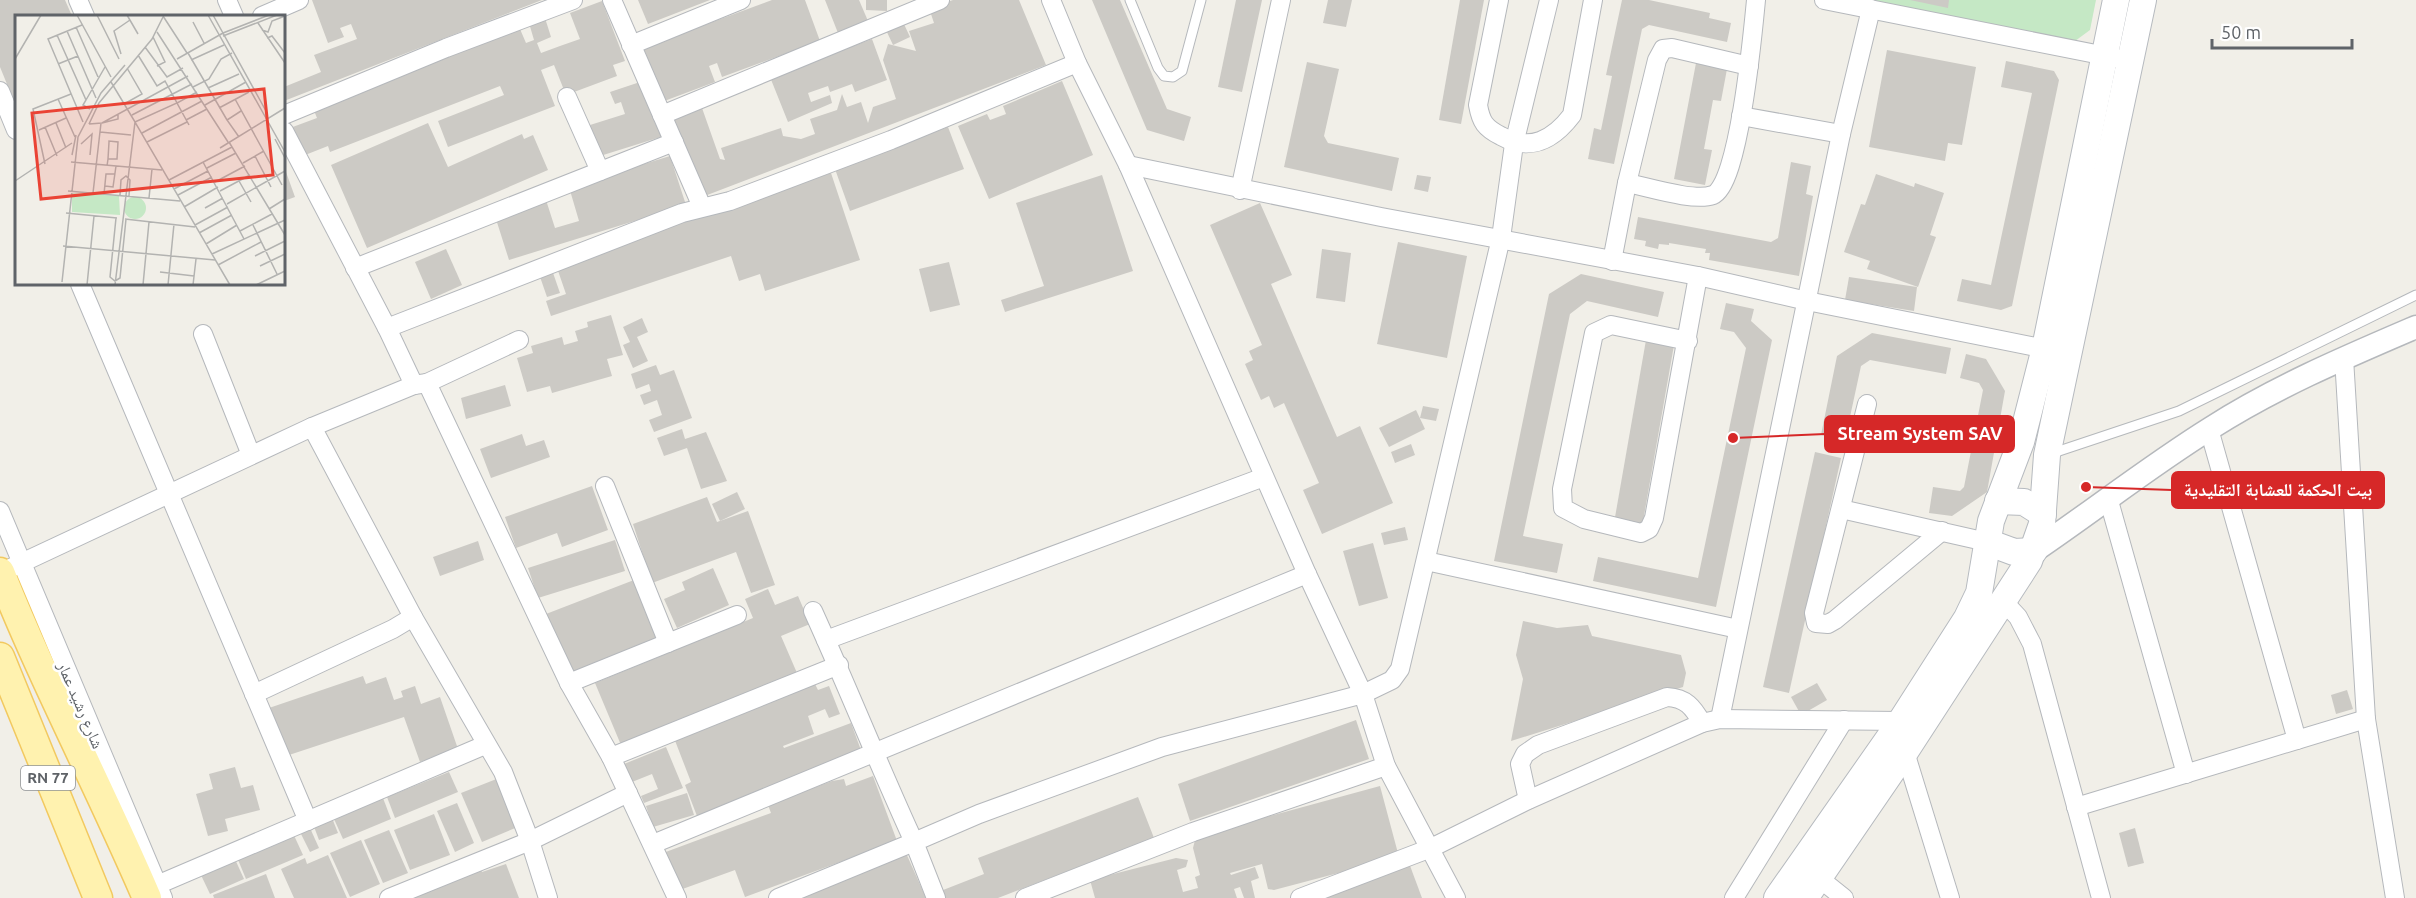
<svg xmlns="http://www.w3.org/2000/svg" width="2416" height="898" font-family="Ubuntu,'Noto Naskh Arabic',sans-serif">
<style>
.green{fill:#c5e8c5}
.building{fill:#cccac5}
.lines{fill:none;stroke-linecap:round;stroke-linejoin:round}
.service-casing{stroke:#b5b8bc;stroke-width:11}
.minor-casing{stroke:#b5b8bc;stroke-width:20}
.tertiary-casing{stroke:#b5b8bc;stroke-width:25}
.secondary-casing{stroke:#b6babf;stroke-width:28}
.primary-casing{stroke:#f2c960;stroke-width:31}
.service{stroke:#fff;stroke-width:9}
.minor{stroke:#fff;stroke-width:18}
.tertiary{stroke:#fff;stroke-width:22}
.secondary{stroke:#fff;stroke-width:26}
.primary{stroke:#fff2af;stroke-width:28}
.labels{text-anchor:middle;stroke-width:5;stroke-linejoin:round;paint-order:stroke}
.shield{fill:#fff;stroke:#8f9295;stroke-width:1.5}
.shield-label{font-size:15px;font-weight:bold;fill:#5f6368}
.street-label{font-size:16px;fill:#5f6368;stroke:#fff}
.inset-road{fill:none;stroke:#b3b3b1;stroke-width:1.5}
.view{fill:#ea4335;fill-opacity:0.15;stroke:#ea4335;stroke-width:3}
.inset-edge{fill:none;stroke:#5f6368;stroke-width:3}
.leader{fill:none;stroke:#d62828;stroke-width:2}
.callout-dot{fill:#d62828;stroke:#fff;stroke-width:2}
.callout{fill:#d62828;stroke:#d62828;stroke-width:2}
.callout-label{font-size:18px;text-anchor:middle;font-weight:bold;fill:#fff}
</style>
<rect width="100%" height="100%" fill="#f1efe8"/>
<polygon class="green" points="1861,0 2096,0 2090,30 2071,44"/>
<g class="building">
<polygon points="0,0 65,0 72,16 16,16 16,106 0,67"/>
<polygon points="312,0 542,0 284,101 284,87 321,72 314,55 357,39 351,24 340,28 344,37 328,43"/>
<polygon points="638,0 710,0 648,24"/>
<polygon points="772,0 805,0 820,41 722,77 717,63 709,66 715,82 659,103 639,49"/>
<polygon points="825,0 859,0 868,21 838,33"/>
<polygon points="866,0 887,0 887,11 866,10"/>
<polygon points="953,0 1019,0 1046,65 702,197 673,118 702,108 720,159 725,160 721,148 781,128 783,136 801,139 815,134 810,119 837,110 842,94 847,107 861,102 868,123 873,107 896,99 883,60 888,44 916,51 909,31 934,23 929,8"/>
<polygon points="1092,0 1120,0 1167,109 1191,117 1184,141 1147,130"/>
<polygon points="1236,0 1262,0 1242,92 1218,87"/>
<polygon points="1328,0 1352,0 1346,27 1323,23"/>
<polygon points="1460,0 1484,0 1461,124 1439,120"/>
<polygon points="1622,0 1649,0 1710,13 1709,18 1731,23 1727,42 1649,25 1642,29 1614,164 1588,159 1594,128 1601,130 1612,76 1606,75"/>
<polygon points="1910,0 1949,0 1948,8"/>
<polygon points="602,1 625,61 613,65 617,76 566,95 554,65 541,70 555,106 448,147 438,121 504,95 500,86 330,152 328,146 300,157 290,128 317,118 313,108 520,29 526,43 534,40 529,23 545,18 551,37 537,43 541,53 560,46 580,39 570,13"/>
<polygon points="903,22 910,37 893,45 886,30"/>
<polygon points="872,39 887,80 855,92 852,84 830,92 828,86 808,93 811,102 830,95 832,103 788,122 770,77"/>
<polygon points="1887,50 1976,67 1962,145 1948,143 1945,161 1869,147"/>
<polygon points="2006,61 2054,71 2059,80 2012,306 2001,310 1957,301 1962,279 1991,285 2032,93 2001,87"/>
<polygon points="1307,62 1339,69 1324,136 1328,143 1399,158 1392,191 1284,167"/>
<polygon points="1696,63 1727,69 1721,101 1713,100 1704,149 1712,150 1705,185 1674,179"/>
<polygon points="646,80 664,136 600,156 590,125 625,114 621,102 615,104 610,92"/>
<polygon points="1062,81 1093,155 989,199 958,126 987,114 990,120 1006,114 1003,106"/>
<polygon points="428,123 448,167 522,134 524,139 533,135 548,170 367,248 331,165"/>
<polygon points="948,127 964,169 850,211 835,169"/>
<polygon points="670,156 686,205 509,260 495,216 546,200 555,228 579,221 569,187"/>
<polygon points="1791,162 1811,166 1806,194 1813,196 1799,276 1709,260 1710,253 1705,253 1706,249 1669,243 1669,245 1659,244 1658,249 1645,246 1646,241 1634,239 1638,217 1771,242 1778,238"/>
<polygon points="286,172 295,197 284,201 284,173"/>
<polygon points="831,173 860,260 765,291 760,274 739,281 731,256 551,316 546,301 566,294 556,265"/>
<polygon points="1876,174 1914,187 1915,183 1944,193 1930,235 1936,237 1918,287 1867,269 1870,261 1844,252 1861,204 1865,205"/>
<polygon points="1102,175 1133,271 1005,312 1001,300 1044,286 1016,203"/>
<polygon points="1417,175 1431,177 1428,192 1414,189"/>
<polygon points="1260,203 1292,275 1271,284 1337,437 1360,426 1393,503 1322,534 1303,490 1319,483 1284,403 1274,408 1269,396 1261,400 1245,364 1253,360 1249,351 1262,345 1210,225"/>
<polygon points="1398,242 1467,256 1447,358 1377,344"/>
<polygon points="446,249 462,285 431,299 415,262"/>
<polygon points="1322,249 1351,253 1345,302 1316,298"/>
<polygon points="949,262 960,305 930,312 919,269"/>
<polygon points="552,270 560,293 547,297 539,274"/>
<polygon points="1581,274 1664,292 1658,317 1587,301 1570,314 1523,536 1563,544 1557,573 1494,561 1549,294"/>
<polygon points="1849,277 1917,287 1914,311 1845,300"/>
<polygon points="1726,303 1754,309 1751,321 1772,340 1716,607 1593,581 1598,557 1698,578 1746,348 1734,332 1720,329"/>
<polygon points="611,315 623,355 607,359 612,376 552,393 550,386 527,392 517,358 533,353 531,346 562,337 564,345 578,341 575,331 588,327 587,322"/>
<polygon points="642,318 648,332 637,337 648,361 633,368 623,345 630,342 623,327"/>
<polygon points="1872,333 1951,348 1946,374 1870,360 1861,366 1845,440 1821,435 1837,356"/>
<polygon points="1646,340 1674,345 1642,527 1614,523"/>
<polygon points="1966,354 1986,359 2005,391 1987,492 1952,516 1929,513 1933,487 1960,491 1964,487 1983,390 1979,383 1960,378"/>
<polygon points="656,365 660,375 674,370 692,418 654,432 649,420 662,415 657,400 644,405 640,395 651,391 649,384 636,389 631,374"/>
<polygon points="505,385 511,406 466,419 461,398"/>
<polygon points="1423,406 1439,409 1436,421 1420,418"/>
<polygon points="1416,410 1425,429 1389,447 1379,428"/>
<polygon points="682,429 685,439 706,432 727,481 701,489 687,448 664,456 657,438"/>
<polygon points="522,434 526,446 544,440 550,457 491,478 480,449"/>
<polygon points="1411,444 1415,455 1395,463 1391,452"/>
<polygon points="1815,452 1841,458 1789,693 1763,687"/>
<polygon points="592,486 608,530 562,547 557,533 516,548 505,517"/>
<polygon points="737,492 745,509 720,521 712,504"/>
<polygon points="707,497 717,522 748,511 775,585 751,593 736,552 652,583 633,524"/>
<polygon points="1405,527 1408,540 1384,545 1381,533"/>
<polygon points="615,540 625,571 538,598 528,568"/>
<polygon points="478,541 484,560 440,576 433,557"/>
<polygon points="1373,543 1388,598 1359,606 1343,551"/>
<polygon points="713,568 729,605 677,628 664,599 685,590 682,582"/>
<polygon points="634,580 658,643 570,677 546,614"/>
<polygon points="768,589 775,605 798,596 810,624 781,636 797,673 621,745 595,683 753,618 745,599"/>
<polygon points="1523,621 1557,628 1588,625 1592,636 1681,655 1686,673 1683,687 1511,741 1523,679 1516,655"/>
<polygon points="363,676 366,684 386,677 394,700 403,697 401,691 415,686 421,704 440,697 458,749 420,762 404,717 286,756 269,708"/>
<polygon points="1817,683 1827,700 1801,715 1791,697"/>
<polygon points="815,684 818,690 829,686 840,714 829,718 825,709 808,716 814,734 783,746 784,748 851,723 862,753 697,816 685,785 691,782 674,738"/>
<polygon points="2347,690 2353,709 2336,714 2331,695"/>
<polygon points="1356,720 1369,759 1190,821 1178,784"/>
<polygon points="666,747 683,788 644,803 641,796 658,789 652,774 632,782 624,764"/>
<polygon points="235,767 241,788 253,785 260,810 225,819 228,831 208,836 196,794 213,789 209,774"/>
<polygon points="449,772 458,792 395,818 387,797"/>
<polygon points="873,776 897,841 745,897 735,870 677,891 663,853 771,813 768,805 832,781 844,779 846,786"/>
<polygon points="499,778 520,826 482,842 461,793"/>
<polygon points="1380,786 1399,857 1274,890 1268,889 1262,864 1230,873 1231,875 1255,867 1259,878 1251,881 1255,898 1244,898 1240,887 1234,889 1237,898 1095,898 1090,880 1176,858 1188,860 1186,867 1177,870 1183,892 1198,888 1195,877 1200,875 1193,848 1196,836"/>
<polygon points="687,793 694,815 653,827 646,806"/>
<polygon points="1138,797 1154,838 998,898 940,898 938,892 984,874 978,858"/>
<polygon points="383,798 391,819 343,839 334,819"/>
<polygon points="457,803 474,843 455,852 437,811"/>
<polygon points="434,814 450,855 410,870 394,830"/>
<polygon points="332,818 338,833 319,840 313,824"/>
<polygon points="310,828 319,848 310,852 300,832"/>
<polygon points="2135,828 2144,863 2128,867 2119,833"/>
<polygon points="389,830 408,873 383,883 364,840"/>
<polygon points="292,831 303,855 246,879 236,855"/>
<polygon points="361,840 380,884 350,897 330,853"/>
<polygon points="906,853 926,898 801,898"/>
<polygon points="328,855 347,898 294,898 281,869 305,858 307,864"/>
<polygon points="234,857 244,879 210,894 200,873"/>
<polygon points="1409,863 1422,898 1318,898"/>
<polygon points="506,864 519,898 397,898 480,867 482,872"/>
<polygon points="266,874 275,898 214,898 213,895"/>
</g>
<g class="lines">
<defs>
<g id="service">
<polyline points="1130,0 1158,68 1164,76 1173,77 1182,71 1201,0"/>
<polyline points="2050,454 2179,411 2416,295"/>
</g>
<g id="minor">
<polyline points="78,0 85,16"/>
<polyline points="227,0 234,16"/>
<polyline points="612,0 702,207"/>
<polyline points="1051,0 1077,63 1128,165 1307,574 1363,694 1392,680 1400,669 1501,238 1514,144 1549,0"/>
<path d="M1499 0 1478 105C1481 122 1485 128 1501 136 1530 152 1553 140 1572 115L1593 0"/>
<polyline points="1824,0 2116,58"/>
<polyline points="262,16 299,0"/>
<polyline points="631,45 741,0"/>
<polyline points="0,91 16,130"/>
<polyline points="567,97 600,171"/>
<polyline points="284,115 446,48 573,0"/>
<polyline points="662,115 940,0"/>
<polyline points="1741,116 1841,134"/>
<polyline points="284,131 387,328 414,385"/>
<polyline points="1128,165 1381,217 1698,276 1807,301 2056,351"/>
<path d="M1627 183C1648 187 1694 202 1713 195 1739 185 1753 31 1756 0"/>
<polyline points="1240,190 1281,0"/>
<polyline points="1612,261 1627,183 1657,60 1663,49 1672,48 1749,66"/>
<polyline points="355,268 674,142"/>
<polyline points="80,284 308,821"/>
<polyline points="387,328 682,213 730,201 891,140 1077,63"/>
<polyline points="203,334 251,455"/>
<polyline points="1688,341 1611,325 1594,333 1562,489 1563,508 1584,519 1641,533 1649,529 1654,518 1698,276"/>
<polyline points="2344,358 2366,719 2395,898"/>
<polyline points="427,383 569,683 611,757 677,898"/>
<polyline points="1867,404 1814,613 1816,623 1828,624 1835,620 1942,531"/>
<polyline points="2209,429 2297,740"/>
<polyline points="605,486 668,643"/>
<polyline points="2109,501 2186,774"/>
<polyline points="1841,509 1987,542"/>
<polyline points="0,511 163,898"/>
<polyline points="1426,561 1738,629"/>
<polyline points="0,573 312,427 414,385 427,383 519,340"/>
<polyline points="2004,602 2018,617 2032,644 2101,898"/>
<polyline points="413,617 503,772 530,841 548,898"/>
<polyline points="826,640 1264,477"/>
<polyline points="569,683 737,615"/>
<polyline points="254,694 393,629 413,617 312,427"/>
<polyline points="1720,719 1841,134 1871,9"/>
<polyline points="1905,752 1950,898"/>
<polyline points="611,757 839,665"/>
<path d="M1528 800 1520 764 1525 754 1538 745 1667 697C1686 698 1693 707 1702 723"/>
<polyline points="2076,807 2366,719"/>
<polyline points="653,844 1307,574"/>
<polyline points="1819,878 1844,898"/>
<polyline points="157,885 485,745"/>
<polyline points="389,898 530,841 628,793"/>
<path d="M778 898 914 842C879 766 848 688 813 611"/>
<polyline points="936,898 914,842 979,814 1162,747 1363,694 1386,766 1456,898"/>
<polyline points="1025,898 1193,832 1386,766"/>
<polyline points="1300,898 1431,848 1528,800 1702,723 1720,719 1901,721"/>
<polyline points="1734,898 1844,720"/>
</g>
<path id="tertiary" d="M2034 551C2093 511 2150 466 2211 428 2275 387 2346 357 2416 327"/>
<g id="secondary">
<polyline points="1998,501 2024,502 2043,514"/>
<polyline points="1987,542 2014,552 2034,551"/>
<polyline points="1777,898 1901,721 1967,618 1979,593 1991,521 2021,442 2045,348 2116,0"/>
<polyline points="1805,898 1905,752 2029,561 2042,524 2047,455 2143,0"/>
</g>
<g id="primary">
<path d="M0 572C44 683 100 788 147 898"/>
<polyline points="0,657 98,898"/>
</g>
</defs>
<use href="#service" class="service-casing"/>
<use href="#minor" class="minor-casing"/>
<use href="#tertiary" class="tertiary-casing"/>
<use href="#secondary" class="secondary-casing"/>
<use href="#primary" class="primary-casing"/>
<use href="#service" class="service"/>
<use href="#minor" class="minor"/>
<use href="#tertiary" class="tertiary"/>
<use href="#secondary" class="secondary"/>
<use href="#primary" class="primary"/>
</g>
<g class="labels">
<rect class="shield" x="21" y="766" width="54" height="24" rx="4.5"/>
<g class="shield-label">
<text x="48" y="783">RN 77</text>
</g>
<g class="street-label">
<text transform="translate(81 705) rotate(67)" y="6">شارع رشيد عمار</text>
</g>
</g>
<g transform="translate(15 15)">
<rect width="270" height="270" fill="#f1efe8"/>
<path d="M57 178 104 181 105 200 57 197ZM109 193a11 11 0 1 1 22 0a11 11 0 1 1-22 0Z" fill="#c5e8c5"/>
<path class="inset-road" d="M62 0 96 62M82 0 104 44M112 0 123 19M193 0 270 137M198 0 251 96M148 1 172 38M178 7 189 28M243 8 270 48M67 10 33 24 68 107M61 12 83 62M247 15 253 17 257 6 270 1M52 16 81 83M142 17 213 127M42 20 71 85 68 90 75 94M208 21 262 0M138 22 150 47 142 51M252 23 257 21 270 38M130 32 152 62 168 53M173 38 212 105M106 39 99 16 115 5M0 44 26 0M162 44 208 18 254 0M176 45 209 30M43 49 63 41M96 67 120 107 162 88 150 66 142 71 123 40M178 72 194 64 206 44 217 38M193 73 224 59M43 84 60 122M220 84 267 170M71 85 90 52M109 89 127 79 112 53M190 90 231 67M204 93 234 77M117 100 177 69M171 105 192 94M41 108 51 133M87 108 103 104V99M74 109 84 88 137 24 148 2M74 109 87 108 173 61M174 110 162 88 182 77M30 112 42 141M24 115 51 103M85 117 116 120M127 118 187 86M224 122 212 105 226 96M260 124 270 143M132 127 172 107M214 127 270 220M66 129 77 119 75 140M205 133 270 93M57 140 61 120M240 141 256 172M56 147 147 155M188 147 229 224M228 148 249 136M30 149 18 94 56 79M92 151 93 144 94 127V126L103 127 102 144H93M192 153 221 138M154 165 217 132M0 166 57 128M224 166 236 187M200 167 230 151M90 171 98 172 101 151M159 174 193 156M53 176 165 186M205 176 235 160M78 178 86 108M89 179 91 159H100M105 180 106 165 111 161 115 165 114 181M163 180 197 162M134 183 137 154M212 189 270 156M169 192 203 172M190 193 208 183M254 194 270 184M51 198 102 203M101 203 95 262 100 266 105 263 111 204M110 204 180 212M180 210 213 192M238 210 262 259M225 216 257 199M184 218 217 200M191 229 222 210M48 231 200 245M197 239 270 205M240 241 270 226M203 250 246 227M245 251 270 239M145 257 179 261M47 267 63 122 86 78 110 50M72 270 79 201M100 270 120 107 215 270M128 270 134 207M153 270 159 209M178 270 181 244M241 270 270 256"/>
<path class="view" d="M249 74 258 160 26 184 17 98Z"/>
<rect width="270" height="270" class="inset-edge"/>
</g>
<path class="leader" d="M1733 438L1825 434M2086 487L2172 490"/>
<g class="callout-dot">
<circle cx="1733" cy="438" r="6"/>
<circle cx="2086" cy="487" r="6"/>
</g>
<g class="callout">
<rect x="1825" y="416" width="189" height="36" rx="6"/>
<rect x="2172" y="472" width="212" height="36" rx="6"/>
</g>
<g class="callout-label">
<text x="1920" y="440">Stream System SAV</text>
<text x="2278" y="496">بيت الحكمة للعشابة التقليدية</text>
</g>
<path d="M2212 39v9h140v-9" fill="none" stroke="#5f6368" stroke-width="3"/>
<text x="2221" y="39" font-size="18" fill="#5f6368" stroke="#ffffff" stroke-width="4.5" paint-order="stroke">50 m</text>
</svg>
